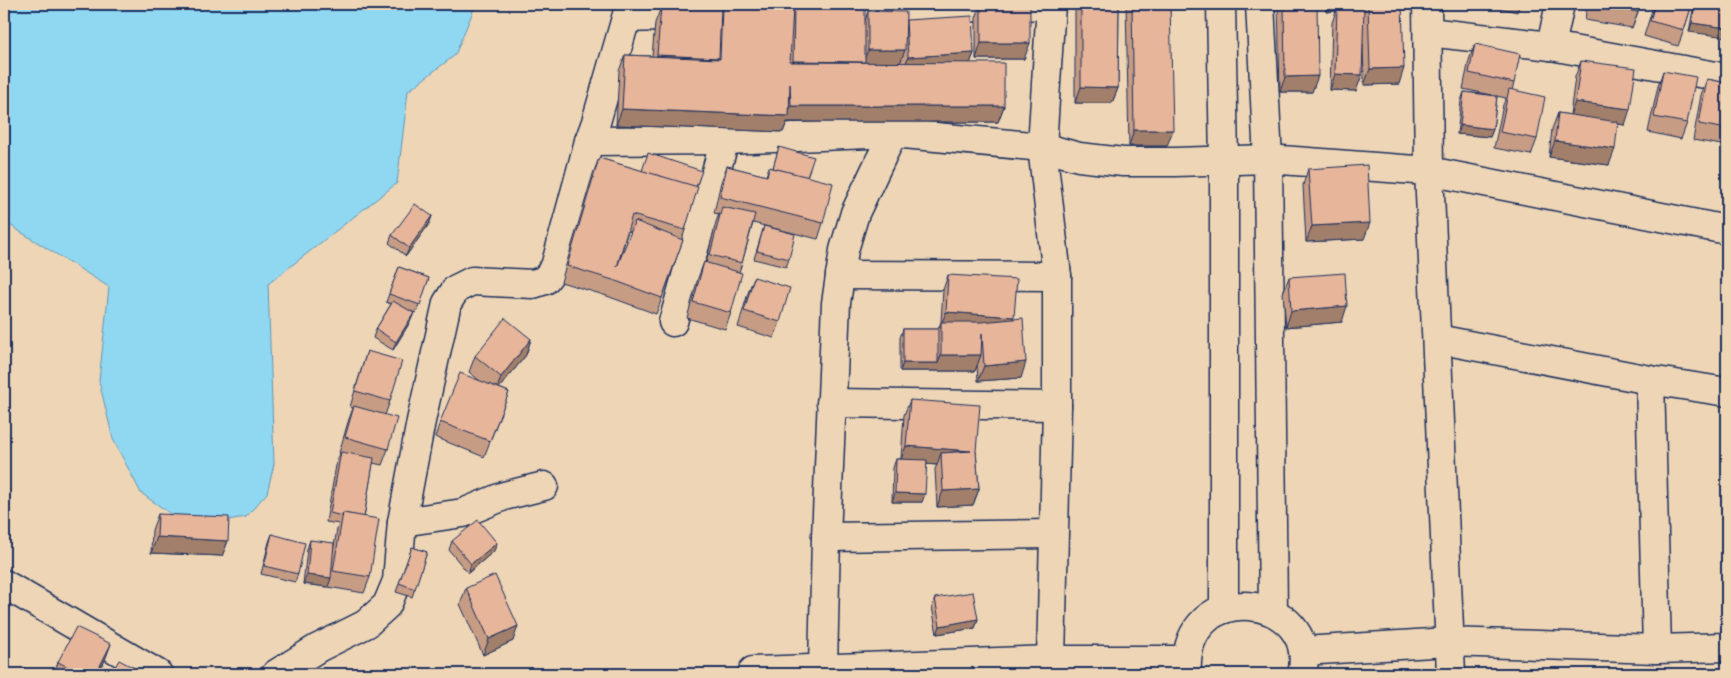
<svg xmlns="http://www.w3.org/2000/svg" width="1731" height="678" font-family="'Patrick Hand',sans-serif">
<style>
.water{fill:#90d8f2;stroke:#6194b7}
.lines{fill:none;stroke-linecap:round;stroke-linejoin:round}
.minor-casing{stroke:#1b2f5e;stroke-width:31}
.minor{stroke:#edd5b5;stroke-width:28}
.wall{fill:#c79c84;stroke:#1b2f5e;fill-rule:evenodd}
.shaded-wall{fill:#a27f6b;stroke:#1b2f5e}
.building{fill:#e7b599;stroke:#1b2f5e}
</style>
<rect width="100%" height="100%" fill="#edd5b5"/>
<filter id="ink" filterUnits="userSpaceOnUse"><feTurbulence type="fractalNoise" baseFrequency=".02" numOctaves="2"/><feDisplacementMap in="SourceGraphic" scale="10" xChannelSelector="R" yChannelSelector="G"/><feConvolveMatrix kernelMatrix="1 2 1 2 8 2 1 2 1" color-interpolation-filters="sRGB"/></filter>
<g filter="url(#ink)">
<polygon class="water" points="4,4 476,4 455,55 408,91 397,183 268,284 274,464 267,493 246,517 188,526 141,493 113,439 99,381 109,287 8,224 4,220"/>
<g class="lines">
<defs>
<g id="minor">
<polyline points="1051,4 1042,147 1057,276 1057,406 1051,660 1186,660"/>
<polyline points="1221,4 1224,161 1224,609"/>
<polyline points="1260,4 1268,159 1273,612"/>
<polyline points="1427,4 1429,171 1451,674"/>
<polyline points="828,12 1051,5"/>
<polyline points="627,18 695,16"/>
<polyline points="1428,32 1551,46 1727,78"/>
<polyline points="1551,46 1560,4"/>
<polyline points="589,141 725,140 893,133 1042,147 1079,157 1123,162 1175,162 1268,159 1429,171 1727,230"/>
<polyline points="840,275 1057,276"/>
<polyline points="673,322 725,140"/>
<polyline points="1437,339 1650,380 1727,392"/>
<polyline points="1650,380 1657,649"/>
<polyline points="831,403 1057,406"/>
<polyline points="402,522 463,513 504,496 544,486"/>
<polyline points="826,537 1053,534"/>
<polyline points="4,584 158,674"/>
<polyline points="1303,651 1448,642 1657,649 1727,647"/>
<polyline points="823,668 826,537 836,303 844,250 855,213 893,133"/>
<polyline points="753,671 1051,660"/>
<polyline points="276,674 318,648 366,624 387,605 397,581 402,522 421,421 447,303 456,289 472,281 533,284 545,280 555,267 589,141 596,122 630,4"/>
<path d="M1187 674C1181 573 1321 594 1302 674"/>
</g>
</defs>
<use href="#minor" class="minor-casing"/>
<use href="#minor" class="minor"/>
</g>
<g class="wall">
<polygon points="981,4 1030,4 1024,59 976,59 976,18"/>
<polygon points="1075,4 1119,4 1118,88 1112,103 1075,103"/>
<polygon points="1126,4 1170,4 1167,146 1129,146"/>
<polygon points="1278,4 1317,4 1312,92 1280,92"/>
<polygon points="1325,4 1351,4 1349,8 1361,8 1361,4 1402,4 1399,84 1364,85 1363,44 1356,91 1330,90 1332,23 1336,11 1326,12"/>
<polygon points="1485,4 1520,4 1517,12"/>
<polygon points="1587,4 1640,4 1638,12 1632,28 1585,20"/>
<polygon points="1654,4 1692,4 1684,30 1678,46 1644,36"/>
<polygon points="1694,4 1727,4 1689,32"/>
<polygon points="661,7 721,13 722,7 792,12 794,7 865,21 868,11 906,22 906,20 974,53 970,63 1004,106 998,122 787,122 783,132 616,125 619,71 625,55 652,56 655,23"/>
<polygon points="1475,44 1514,83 1512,90 1537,139 1531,155 1494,148 1503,105 1506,98 1497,96 1493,129 1490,137 1457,134 1461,101 1464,92 1492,95 1463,89 1469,60"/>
<polygon points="1581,61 1625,125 1618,124 1609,165 1549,157 1552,129 1558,113 1570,115 1575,77"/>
<polygon points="1663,71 1687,123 1681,139 1648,132 1658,86"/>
<polygon points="1707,79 1727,83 1727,146 1693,140 1701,95"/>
<polygon points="779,147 807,177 823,223 818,239 753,223 742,263 739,272 731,313 725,329 687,318 698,278 704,262 706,263 716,222 719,214 714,213 721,182 727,166 766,176 769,167 773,168"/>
<path d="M599 158 696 187 685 230 682 239 683 240 656 314 607 296 561 282 593 174ZM628 231 631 232 617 267Z"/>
<polygon points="1308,169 1364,239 1306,242 1303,185"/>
<polygon points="432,216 429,224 406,256 389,243 392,235"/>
<polygon points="764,226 789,259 786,267 754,259"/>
<polygon points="399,267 429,278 416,313 410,311 414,313 410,322 393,350 373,338 376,329 391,304 386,302"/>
<polygon points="948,275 1013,319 1021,378 978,381 977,365 975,371 900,371 900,338 903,329 938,329 941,322 943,290"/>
<polygon points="754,277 780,322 774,338 738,327 748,293"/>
<polygon points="1289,277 1342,322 1286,327 1283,293"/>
<polygon points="531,339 526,355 499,388 509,392 484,457 435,437 440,422 480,381 469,372 475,356"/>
<polygon points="367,351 390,401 385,415 388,449 382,465 373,463 364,517 370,577 364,593 328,587 303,584 307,549 310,540 333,552 337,529 339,524 326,522 337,460 340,454 339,453 348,422 353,408 350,407 362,367"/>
<polygon points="910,400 976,451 979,489 973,505 937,507 935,469 937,465 926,464 922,502 892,502 893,468 896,459 901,459 904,415"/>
<polygon points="158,514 228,541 222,556 151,553 152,530"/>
<polygon points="272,534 298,574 295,582 261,574 269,542"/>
<polygon points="452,541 494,551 468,573 449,550"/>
<polygon points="412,547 427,552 412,597 396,592"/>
<polygon points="466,588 513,641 483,655 460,604"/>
<polygon points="935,598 978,619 975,628 937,634 932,607"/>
<polygon points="105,660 98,674 54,674 58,662"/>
</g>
<g class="shaded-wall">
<polygon points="1329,4 1351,4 1348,11 1337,7 1336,11 1326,12"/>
<polygon points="1692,23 1727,28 1727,37 1689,32"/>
<polygon points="981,43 1030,43 1024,59 976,59"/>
<polygon points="868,50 905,50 899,66 787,77 793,61 863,62"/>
<polygon points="974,53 968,69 903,73 908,57"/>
<polygon points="657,55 719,58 713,74 651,70"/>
<polygon points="1404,68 1399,84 1364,85 1370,69"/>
<polygon points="1335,74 1362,75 1356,91 1330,90"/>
<polygon points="1318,76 1312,92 1280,92 1285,77"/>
<polygon points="1081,87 1118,88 1112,103 1075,103"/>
<polygon points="1575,102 1630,109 1625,125 1569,118"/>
<polygon points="791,106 1004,106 998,122 787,122 783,132 616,125 622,109 787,116"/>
<polygon points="1460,125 1493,129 1490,137 1457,134"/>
<polygon points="1134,130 1173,130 1167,146 1129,146"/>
<polygon points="1555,141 1615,149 1609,165 1549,157"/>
<polygon points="432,216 429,224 406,256 409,248"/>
<polygon points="1370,223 1364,239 1306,242 1312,226"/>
<polygon points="1347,306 1342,322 1286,327 1291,311"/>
<polygon points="946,312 1014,317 1009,333 940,328"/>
<polygon points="414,313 410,322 393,350 396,342"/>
<polygon points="531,339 526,355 496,392 501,377"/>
<polygon points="941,355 981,355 975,371 900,371 903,363 938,363"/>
<polygon points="1026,362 1021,378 978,381 984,366"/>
<polygon points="906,446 971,451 941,453 937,465 900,462"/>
<polygon points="979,489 973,505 937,507 943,491"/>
<polygon points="895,493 925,494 922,502 892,502"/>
<polygon points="157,537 228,541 222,556 151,553"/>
<polygon points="497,543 494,551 468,573 471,564"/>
<polygon points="307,575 331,578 328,587 303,584"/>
<polygon points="978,619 975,628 937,634 940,626"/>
<polygon points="518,626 513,641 483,655 489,639"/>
<polygon points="111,644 105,660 98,674 96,674"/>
</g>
<g class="building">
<rect x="981" y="4" width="49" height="39"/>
<polygon points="1081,4 1119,4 1118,88 1081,87"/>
<polygon points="1132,4 1170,4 1173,130 1134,130"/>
<polygon points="1284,4 1317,4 1318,76 1285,77"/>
<polygon points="1368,4 1402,4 1404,68 1370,69"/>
<polygon points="1591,4 1640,4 1638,12"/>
<polygon points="1655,4 1692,4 1684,30 1650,21"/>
<polygon points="1695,4 1727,4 1727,28 1692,23"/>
<polygon points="661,7 721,7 719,58 657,55"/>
<polygon points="722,7 793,7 790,62 1004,63 1004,106 791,106 790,84 789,116 622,109 625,55 720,59"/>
<polygon points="794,7 865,8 865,62 793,61"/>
<polygon points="1337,7 1364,8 1362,75 1335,74"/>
<polygon points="868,11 906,12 905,50 868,50"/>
<polygon points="972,16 974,53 908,57 906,20"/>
<polygon points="1475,44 1520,54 1514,83 1469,73"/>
<polygon points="1581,61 1636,68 1630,109 1575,102"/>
<polygon points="1663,71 1696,77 1687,123 1654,117"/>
<polygon points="1707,79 1727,83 1727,129 1699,124"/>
<polygon points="1509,89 1545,97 1537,139 1500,132"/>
<polygon points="1464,92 1497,96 1493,129 1460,125"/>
<polygon points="1558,113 1618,122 1615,149 1555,141"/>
<polygon points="779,147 814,157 807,177 773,168"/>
<polygon points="648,153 702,171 696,187 642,171"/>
<polygon points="599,158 698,187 685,230 632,215 617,267 635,221 683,240 662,298 613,280 567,266"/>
<polygon points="1367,165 1370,223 1312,226 1308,169"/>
<polygon points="727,166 767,176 769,167 833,183 823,223 720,197"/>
<polygon points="415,204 432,216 409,248 392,235"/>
<polygon points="722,207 755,214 742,263 710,255"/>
<polygon points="764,226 795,234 789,259 757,251"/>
<polygon points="704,262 742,273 731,313 693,302"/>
<polygon points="399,267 429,278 420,305 389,294"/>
<polygon points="1345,273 1347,306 1291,311 1289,277"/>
<polygon points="948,275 1017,279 1014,317 946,312"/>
<polygon points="754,277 790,288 780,322 744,311"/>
<polygon points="393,301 414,313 396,342 376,329"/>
<polygon points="505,318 531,339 501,377 475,356"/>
<polygon points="1023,318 1026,362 984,366 982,333 981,355 941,355 941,322 981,322"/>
<rect x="903" y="329" width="35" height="34"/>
<polygon points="367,351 402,361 390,401 355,391"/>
<polygon points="460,373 509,392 490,441 440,422"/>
<polygon points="910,400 980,405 976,451 979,489 943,491 941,453 971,451 906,446"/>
<polygon points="354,406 397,418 388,449 345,437"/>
<polygon points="341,452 374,458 364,517 343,513 342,516 330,513"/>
<polygon points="896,459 927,460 925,494 895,493"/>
<polygon points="343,513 379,519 370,577 333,571"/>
<polygon points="158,514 229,517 228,541 157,537"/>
<polygon points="478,520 497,543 471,564 452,541"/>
<polygon points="272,534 305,543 298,574 264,566"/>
<polygon points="310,540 334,543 331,578 307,575"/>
<polygon points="412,547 427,552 415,589 399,583"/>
<polygon points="495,575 518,626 489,639 466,588"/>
<polygon points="973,592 978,619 940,626 935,598"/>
<polygon points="76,627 111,644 96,674 82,674 58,662"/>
<polygon points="119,660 146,674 111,674"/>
<polygon points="24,668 38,674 22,674"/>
</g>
</g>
<rect width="1731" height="678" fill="none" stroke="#edd5b5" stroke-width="20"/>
<rect x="10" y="10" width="1711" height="658" fill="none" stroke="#1b2f5e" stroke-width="2" filter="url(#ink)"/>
</svg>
